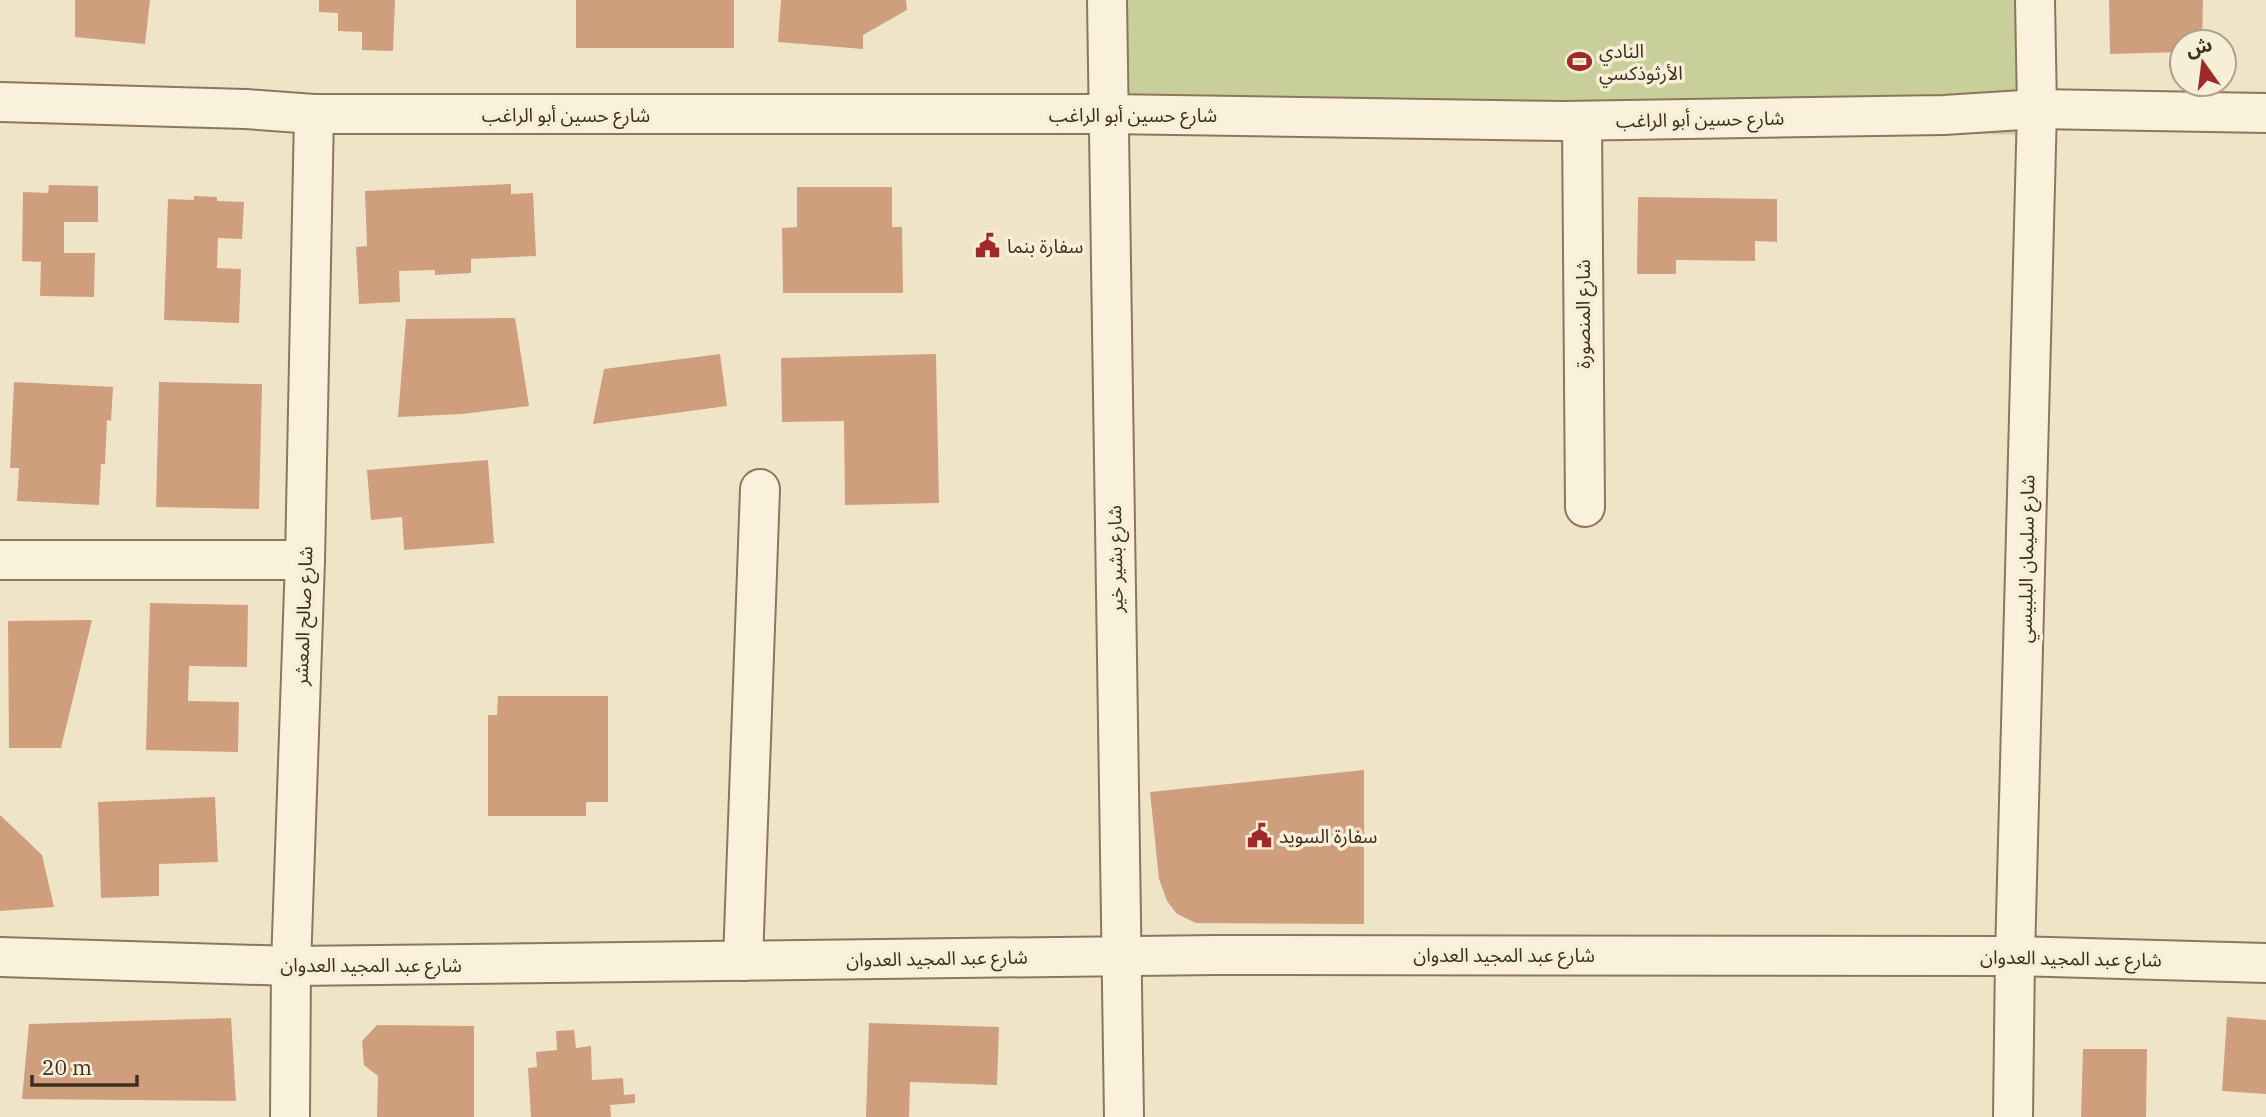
<svg xmlns="http://www.w3.org/2000/svg" width="2266" height="1117" font-family="'IBM Plex Serif','Noto Sans Arabic',serif">
<style>
.green{fill:#c9cf9b}
.building{fill:#cf9f7d}
.lines{fill:none;stroke-linecap:round;stroke-linejoin:round}
.minor-casing{stroke:#8d765c;stroke-width:42}
.minor{stroke:#faf1dc;stroke-width:38}
.labels{text-anchor:middle;stroke-width:7;stroke-linejoin:round;paint-order:stroke}
.poi-label{font-size:19px;fill:#3d2e20;stroke:#f7eed8;text-anchor:start}
.street-label{font-size:19px;fill:#3d2e20;stroke:#f7eed8}
</style>
<rect width="100%" height="100%" fill="#f0e4c8"/>
<polygon class="green" points="1114,0 2041,0 2045,135 1116,123"/>
<g class="building">
<polygon points="75,0 150,0 145,44 75,37"/>
<polygon points="319,0 395,0 393,51 362,50 362,32 338,31 338,13 319,12"/>
<rect x="576" y="0" width="158" height="48"/>
<polygon points="781,0 906,0 907,10 863,35 863,49 778,42"/>
<polygon points="2109,0 2203,0 2202,42 2182,42 2182,52 2110,54"/>
<polygon points="511,184 511,194 533,193 536,256 471,259 471,273 435,275 435,270 399,271 400,302 359,304 356,247 367,246 365,191"/>
<polygon points="49,185 98,186 98,222 64,222 64,253 95,253 94,297 40,296 41,262 22,261 23,192 48,193"/>
<polygon points="797,187 892,187 892,227 902,227 903,293 783,293 782,228 797,227"/>
<polygon points="194,196 217,197 217,201 244,202 242,239 218,238 217,268 241,269 239,323 164,320 168,199 194,200"/>
<polygon points="1638,197 1777,199 1777,242 1755,241 1755,261 1676,260 1676,274 1637,274"/>
<polygon points="515,318 529,406 462,414 398,417 406,319"/>
<polygon points="720,354 727,406 593,424 604,369"/>
<polygon points="936,354 939,503 845,505 844,421 782,422 781,358"/>
<polygon points="14,382 113,387 111,421 107,420 105,464 101,464 99,505 17,501 19,468 10,468"/>
<polygon points="159,382 262,384 259,509 156,507"/>
<polygon points="488,460 494,543 404,550 402,517 371,520 367,470"/>
<polygon points="150,603 248,605 247,667 189,666 188,701 239,702 238,752 146,750"/>
<polygon points="92,620 61,748 9,748 8,621"/>
<polygon points="498,696 608,696 608,802 586,802 586,816 488,816 488,715 497,715"/>
<polygon points="1364,770 1364,924 1196,923 1177,914 1167,901 1159,879 1150,792"/>
<polygon points="215,797 218,862 159,864 159,896 101,898 98,802"/>
<polygon points="0,815 42,855 54,907 0,911"/>
<polygon points="2227,1017 2266,1020 2266,1094 2222,1091"/>
<polygon points="231,1018 236,1101 22,1099 29,1024"/>
<polygon points="869,1023 999,1027 997,1085 910,1082 909,1117 866,1117"/>
<polygon points="377,1025 474,1026 474,1117 377,1117 378,1076 364,1065 362,1041"/>
<polygon points="574,1030 576,1048 591,1046 592,1080 623,1078 624,1095 635,1094 635,1103 610,1105 611,1117 531,1117 528,1068 537,1067 536,1052 557,1050 556,1031"/>
<polygon points="2083,1049 2147,1049 2146,1117 2081,1117"/>
</g>
<g class="lines">
<defs>
<g id="minor">
<polyline points="1107,0 1124,1117"/>
<polyline points="0,102 246,109 314,114 1108,114 1563,121 1944,115 2037,109 2266,113"/>
<polyline points="1582,121 1585,507"/>
<polyline points="0,560 305,560"/>
<polyline points="0,957 291,966 1216,955 2015,956 2266,963"/>
<polyline points="743,961 760,489"/>
<polyline points="290,1117 291,966 305,560 314,114"/>
<polyline points="2013,1117 2015,956 2037,109 2035,0"/>
</g>
</defs>
<use href="#minor" class="minor-casing"/>
<use href="#minor" class="minor"/>
</g>
<defs>
<symbol id="stadium-bare" viewBox="-9 -9 18 18"><path d="M0-5a6.5 5 0 1 0 0 10a6.5 5 0 1 0 0-10ZM-3.5-1.8h7v3.6h-7Z" fill="#9e2a2b" stroke="#f7eed8" stroke-width="2.5" paint-order="stroke"/></symbol>
<symbol id="civic-bare" viewBox="-9 -9 18 18"><path d="M-.6-6.5H3V-4.5H.6V-3L4-1V1h2V6H-6V1h2V-1L-.6-3ZM-1.2 2.5V6h2.4V2.5Z" fill="#9e2a2b" stroke="#f7eed8" stroke-width="2.5" paint-order="stroke"/></symbol>
</defs>
<g fill-rule="evenodd">
<use href="#stadium-bare" x="1562" y="44" width="35" height="35"/>
<use href="#civic-bare" x="970" y="228" width="35" height="35"/>
<use href="#civic-bare" x="1242" y="818" width="35" height="35"/>
</g>
<g class="labels">
<g class="poi-label">
<text x="1599" y="58">النادي<tspan x="1599" dy="22">الأرثوذكسي</tspan></text>
<text x="1007" y="253">سفارة بنما</text>
<text x="1279" y="843">سفارة السويد</text>
</g>
<g class="street-label">
<text x="566" y="122">شارع حسين أبو الراغب</text>
<text x="1133" y="122">شارع حسين أبو الراغب</text>
<text transform="translate(1700 119) rotate(-1)" y="7">شارع حسين أبو الراغب</text>
<text transform="translate(1583 314) rotate(-90)" y="7">شارع المنصورة</text>
<text transform="translate(1115 559) rotate(-91)" y="7">شارع بشير خير</text>
<text transform="translate(2026 559) rotate(-89)" y="7">شارع سليمان البلبيسي</text>
<text transform="translate(303 616) rotate(-88)" y="7">شارع صالح المعشر</text>
<text x="1504" y="962">شارع عبد المجيد العدوان</text>
<text transform="translate(937 958) rotate(-1)" y="7">شارع عبد المجيد العدوان</text>
<text transform="translate(2071 958) rotate(1)" y="7">شارع عبد المجيد العدوان</text>
<text x="371" y="972">شارع عبد المجيد العدوان</text>
</g>
</g>
<g transform="translate(2203 63) rotate(346)"><circle r="33" fill="#f7eed8" stroke="#ada18e" stroke-width="2"/>
<path d="M0-5L12 26L0 18L-12 26Z" fill="#9e2a2b"/>
<text y="-10" font-size="19" font-weight="bold" text-anchor="middle" fill="#3d2e20">ش</text>
</g>
<path d="M32 1075v10h105v-10" fill="none" stroke="#3d2e20" stroke-width="3.5"/>
<text x="42" y="1075" font-size="21" fill="#3d2e20" stroke="#f7eed8" stroke-width="5" paint-order="stroke">20 m</text>
</svg>
